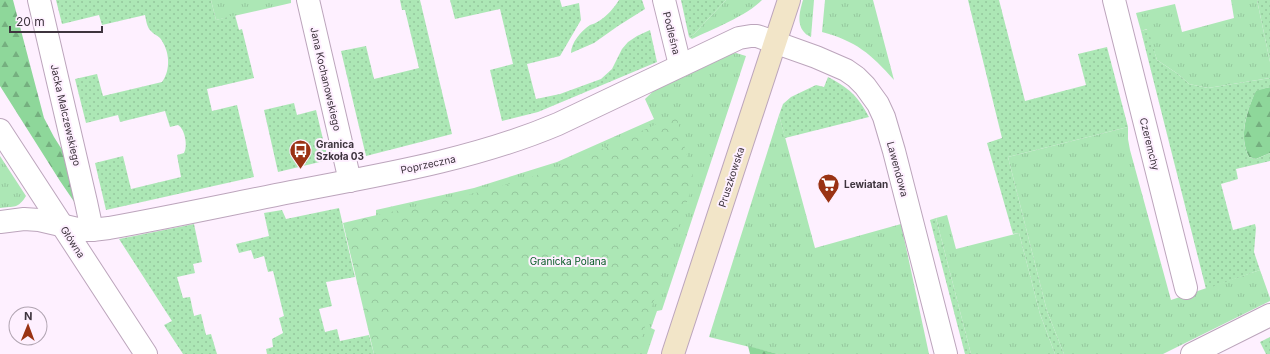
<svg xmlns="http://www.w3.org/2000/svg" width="1270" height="354" font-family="Inter,sans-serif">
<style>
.grass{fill:url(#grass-tufts)}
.forest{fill:url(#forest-firs)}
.park{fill:url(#park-crowns)}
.garden{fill:url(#garden-dots)}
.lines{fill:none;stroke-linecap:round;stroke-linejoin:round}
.street-casing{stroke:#bca5bc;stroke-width:24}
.secondary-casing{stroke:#bca5bc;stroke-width:24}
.street{stroke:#fff;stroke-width:22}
.secondary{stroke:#f2e5c8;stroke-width:22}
.labels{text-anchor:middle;stroke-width:4;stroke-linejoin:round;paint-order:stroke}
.street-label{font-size:10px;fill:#3e343e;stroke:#fef0ff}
.poi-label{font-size:10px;font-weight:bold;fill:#3e343e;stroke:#fef0ff;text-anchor:start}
.park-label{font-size:10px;fill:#045923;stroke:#fef0ff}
</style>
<defs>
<pattern id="grass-tufts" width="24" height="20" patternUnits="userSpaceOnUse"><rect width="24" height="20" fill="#ace7b5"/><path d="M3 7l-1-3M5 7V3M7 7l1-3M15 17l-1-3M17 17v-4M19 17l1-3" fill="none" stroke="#95c79d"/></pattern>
<pattern id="forest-firs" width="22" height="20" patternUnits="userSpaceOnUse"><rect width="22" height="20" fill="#8ed79a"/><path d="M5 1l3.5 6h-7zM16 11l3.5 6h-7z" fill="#75af7f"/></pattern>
<pattern id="park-crowns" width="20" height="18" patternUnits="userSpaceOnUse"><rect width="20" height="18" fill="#ace7b5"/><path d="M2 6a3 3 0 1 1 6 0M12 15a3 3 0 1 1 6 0" fill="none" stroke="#95c79d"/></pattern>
<pattern id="garden-dots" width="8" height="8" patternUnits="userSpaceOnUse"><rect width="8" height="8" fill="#ace7b5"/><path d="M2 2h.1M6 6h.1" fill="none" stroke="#95c79d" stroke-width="1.8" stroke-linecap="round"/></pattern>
</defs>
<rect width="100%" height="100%" fill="#fef0ff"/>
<g class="grass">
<polygon points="211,0 291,0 291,3 216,20"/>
<path d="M726 0H762C748 15 711 30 692 39L689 37 694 34Z"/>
<path d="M803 0H814L811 37C795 30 799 13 803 0Z"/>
<path d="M825 0H873L894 80C871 54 856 41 822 32Z"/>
<polygon points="1231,0 1257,0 1270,62 1270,78 1208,88 1189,84 1178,74 1157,60 1147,29 1141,31 1136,13 1175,4 1182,32 1234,18"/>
<polygon points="736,53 746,56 662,310 657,311 651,328 655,330 647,354 437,354 371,217 376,216 376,210 474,188 557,162 654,119 645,99 663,82 730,54"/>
<polygon points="779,115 815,248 901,224 929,354 778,354 709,337"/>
<polygon points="1128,127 1128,139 1130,150 1171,300 1260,270 1270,298 1270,301 1163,354 1064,354 1047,311 1008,157"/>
<path d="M0 156 26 196C18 209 14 206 0 208Z"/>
<polygon points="947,215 956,249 1019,233 1040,314 1055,354 971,354 936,218"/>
</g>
<g class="forest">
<polygon points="0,0 13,0 44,118 54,137 66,156 77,206 60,181 0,86"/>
<path d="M1270 87V153L1256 159 1249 157C1238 137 1247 110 1256 90Z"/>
<polygon points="748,346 778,354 750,354"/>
</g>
<path class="park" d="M676 115 694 181 636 354H374L343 223C404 208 466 198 526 179 577 161 627 138 676 115Z"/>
<g class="garden">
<path d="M56 0H211L216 20 235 15 239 30 242 29 254 78 207 89 212 111 237 105 254 177 106 210 95 163 123 156 131 189 181 177 177 155 184 153C188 146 185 129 178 125L170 127 165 111 120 122 118 115 86 123 75 79 97 74 103 96 162 82C171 70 170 51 160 38 157 35 153 34 150 30 147 27 146 20 145 15L102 25 99 15 62 24Z"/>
<polygon points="400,0 420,0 452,134 366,156 341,51 366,46 374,79 419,68 405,10 402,10"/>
<polygon points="450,0 560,0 562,7 579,3 581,20 560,56 527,64 536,99 560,94 601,79 612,69 622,49 628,42 637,36 650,30 657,62 538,112 502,121 490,70 513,64 500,9 455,19"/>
<path d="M619 0H642L645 9 618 26 594 43 571 53C571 43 581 31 590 25 593 24 596 23 599 21 607 16 614 8 619 0Z"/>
<polygon points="681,0 726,0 694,34 689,37"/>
<polygon points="968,0 999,0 1025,101 1086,85 1078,54 1107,47 1128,127 1008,157 1047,311 1064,354 1055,354 1040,314 1019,233 1013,234 987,143 1002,138"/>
<polygon points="1257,0 1270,0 1270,62"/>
<path d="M1148 29 1157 60 1178 74 1189 84 1208 88 1270 78V87L1256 91C1247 110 1238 137 1249 157L1256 159 1270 153V161L1236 169 1238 179 1221 184 1233 230 1255 224 1256 228 1254 252 1260 270 1206 289 1141 31Z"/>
<path d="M828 77C849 88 858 96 869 117L785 138 779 115 783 104 791 97 816 85 824 87Z"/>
<polygon points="294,103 297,115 316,110 328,160 278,172 264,110"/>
<polygon points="339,208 355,277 326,282 332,306 319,309 325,332 337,329 340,341 369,335 374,354 267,354 266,349 273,347 272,339 283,333 279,318 284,316 273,271 268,272 264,256 254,259 251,250 239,253 236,244 269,236 264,213 282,210 286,219"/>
<polygon points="936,218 971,354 965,354 930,220"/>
<polygon points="194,224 202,262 193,264 195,273 177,277 183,298 190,297 194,316 201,314 206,335 211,334 217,354 183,354 164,325 172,321 119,239"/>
<polygon points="1270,337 1270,354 1266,354 1260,342"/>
</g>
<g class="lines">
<defs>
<g id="street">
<polyline points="39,0 86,202 92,230"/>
<polyline points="308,0 350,181"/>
<polyline points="664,0 680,65"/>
<polyline points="1114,0 1186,288"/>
<polyline points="0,130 146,354"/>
<path d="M0 222 24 219 39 220 82 230H92L109 228C170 217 230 204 291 192 380 175 473 160 558 124L739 38 751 36H757L816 57 846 70 856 77 865 86 878 104 884 117 894 151 946 354"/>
<polyline points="1192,354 1270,315"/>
</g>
<polyline id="secondary" points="673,354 789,0"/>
</defs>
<use href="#street" class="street-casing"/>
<use href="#secondary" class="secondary-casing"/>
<use href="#street" class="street"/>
<use href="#secondary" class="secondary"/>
</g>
<defs>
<symbol id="bus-pin" viewBox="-11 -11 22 30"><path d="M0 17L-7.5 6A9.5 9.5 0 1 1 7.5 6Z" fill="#9a3314" stroke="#fef0ff"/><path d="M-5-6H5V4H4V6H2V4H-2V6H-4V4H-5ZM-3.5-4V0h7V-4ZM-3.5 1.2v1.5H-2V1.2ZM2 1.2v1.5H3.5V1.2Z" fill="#fff"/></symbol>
<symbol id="supermarket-pin" viewBox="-11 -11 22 30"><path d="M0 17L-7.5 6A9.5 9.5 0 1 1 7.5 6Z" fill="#9a3314" stroke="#fef0ff"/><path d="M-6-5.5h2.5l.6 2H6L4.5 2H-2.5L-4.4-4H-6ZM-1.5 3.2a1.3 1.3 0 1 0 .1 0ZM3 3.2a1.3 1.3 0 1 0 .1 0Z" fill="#fff"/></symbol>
</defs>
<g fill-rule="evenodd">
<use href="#bus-pin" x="288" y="138" width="25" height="34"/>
<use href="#supermarket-pin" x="816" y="172" width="25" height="34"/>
</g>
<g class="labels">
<g class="street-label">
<text transform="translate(672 33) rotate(76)" y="4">Podleśna</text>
<text transform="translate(326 79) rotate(77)" y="4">Jana Kochanowskiego</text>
<text transform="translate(66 115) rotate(77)" y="4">Jacka Malczewskiego</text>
<text transform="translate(1150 144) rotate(76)" y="4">Czeremchy</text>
<text transform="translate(428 164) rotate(-12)" y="4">Poprzeczna</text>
<text transform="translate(898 169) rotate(75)" y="4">Lawendowa</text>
<text transform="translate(731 177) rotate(-72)" y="4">Pruszkowska</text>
<text transform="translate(73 242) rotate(57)" y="4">Główna</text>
</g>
<g class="poi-label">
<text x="316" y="148">Granica<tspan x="316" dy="12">Szkoła 03</tspan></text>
<text x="844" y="188">Lewiatan</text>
</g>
<g class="park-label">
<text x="568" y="265">Granicka Polana</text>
</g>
</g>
<g transform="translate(28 326) rotate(1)"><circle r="19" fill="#fef0ff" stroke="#b1a5b2"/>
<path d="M0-3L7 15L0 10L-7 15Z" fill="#9a3314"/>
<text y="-6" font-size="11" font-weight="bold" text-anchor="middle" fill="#3e343e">N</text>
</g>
<path d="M10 26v6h92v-6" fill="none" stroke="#3e343e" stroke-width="2"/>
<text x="16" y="26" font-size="12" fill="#3e343e" stroke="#fef0ff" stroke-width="3" paint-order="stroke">20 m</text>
</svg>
